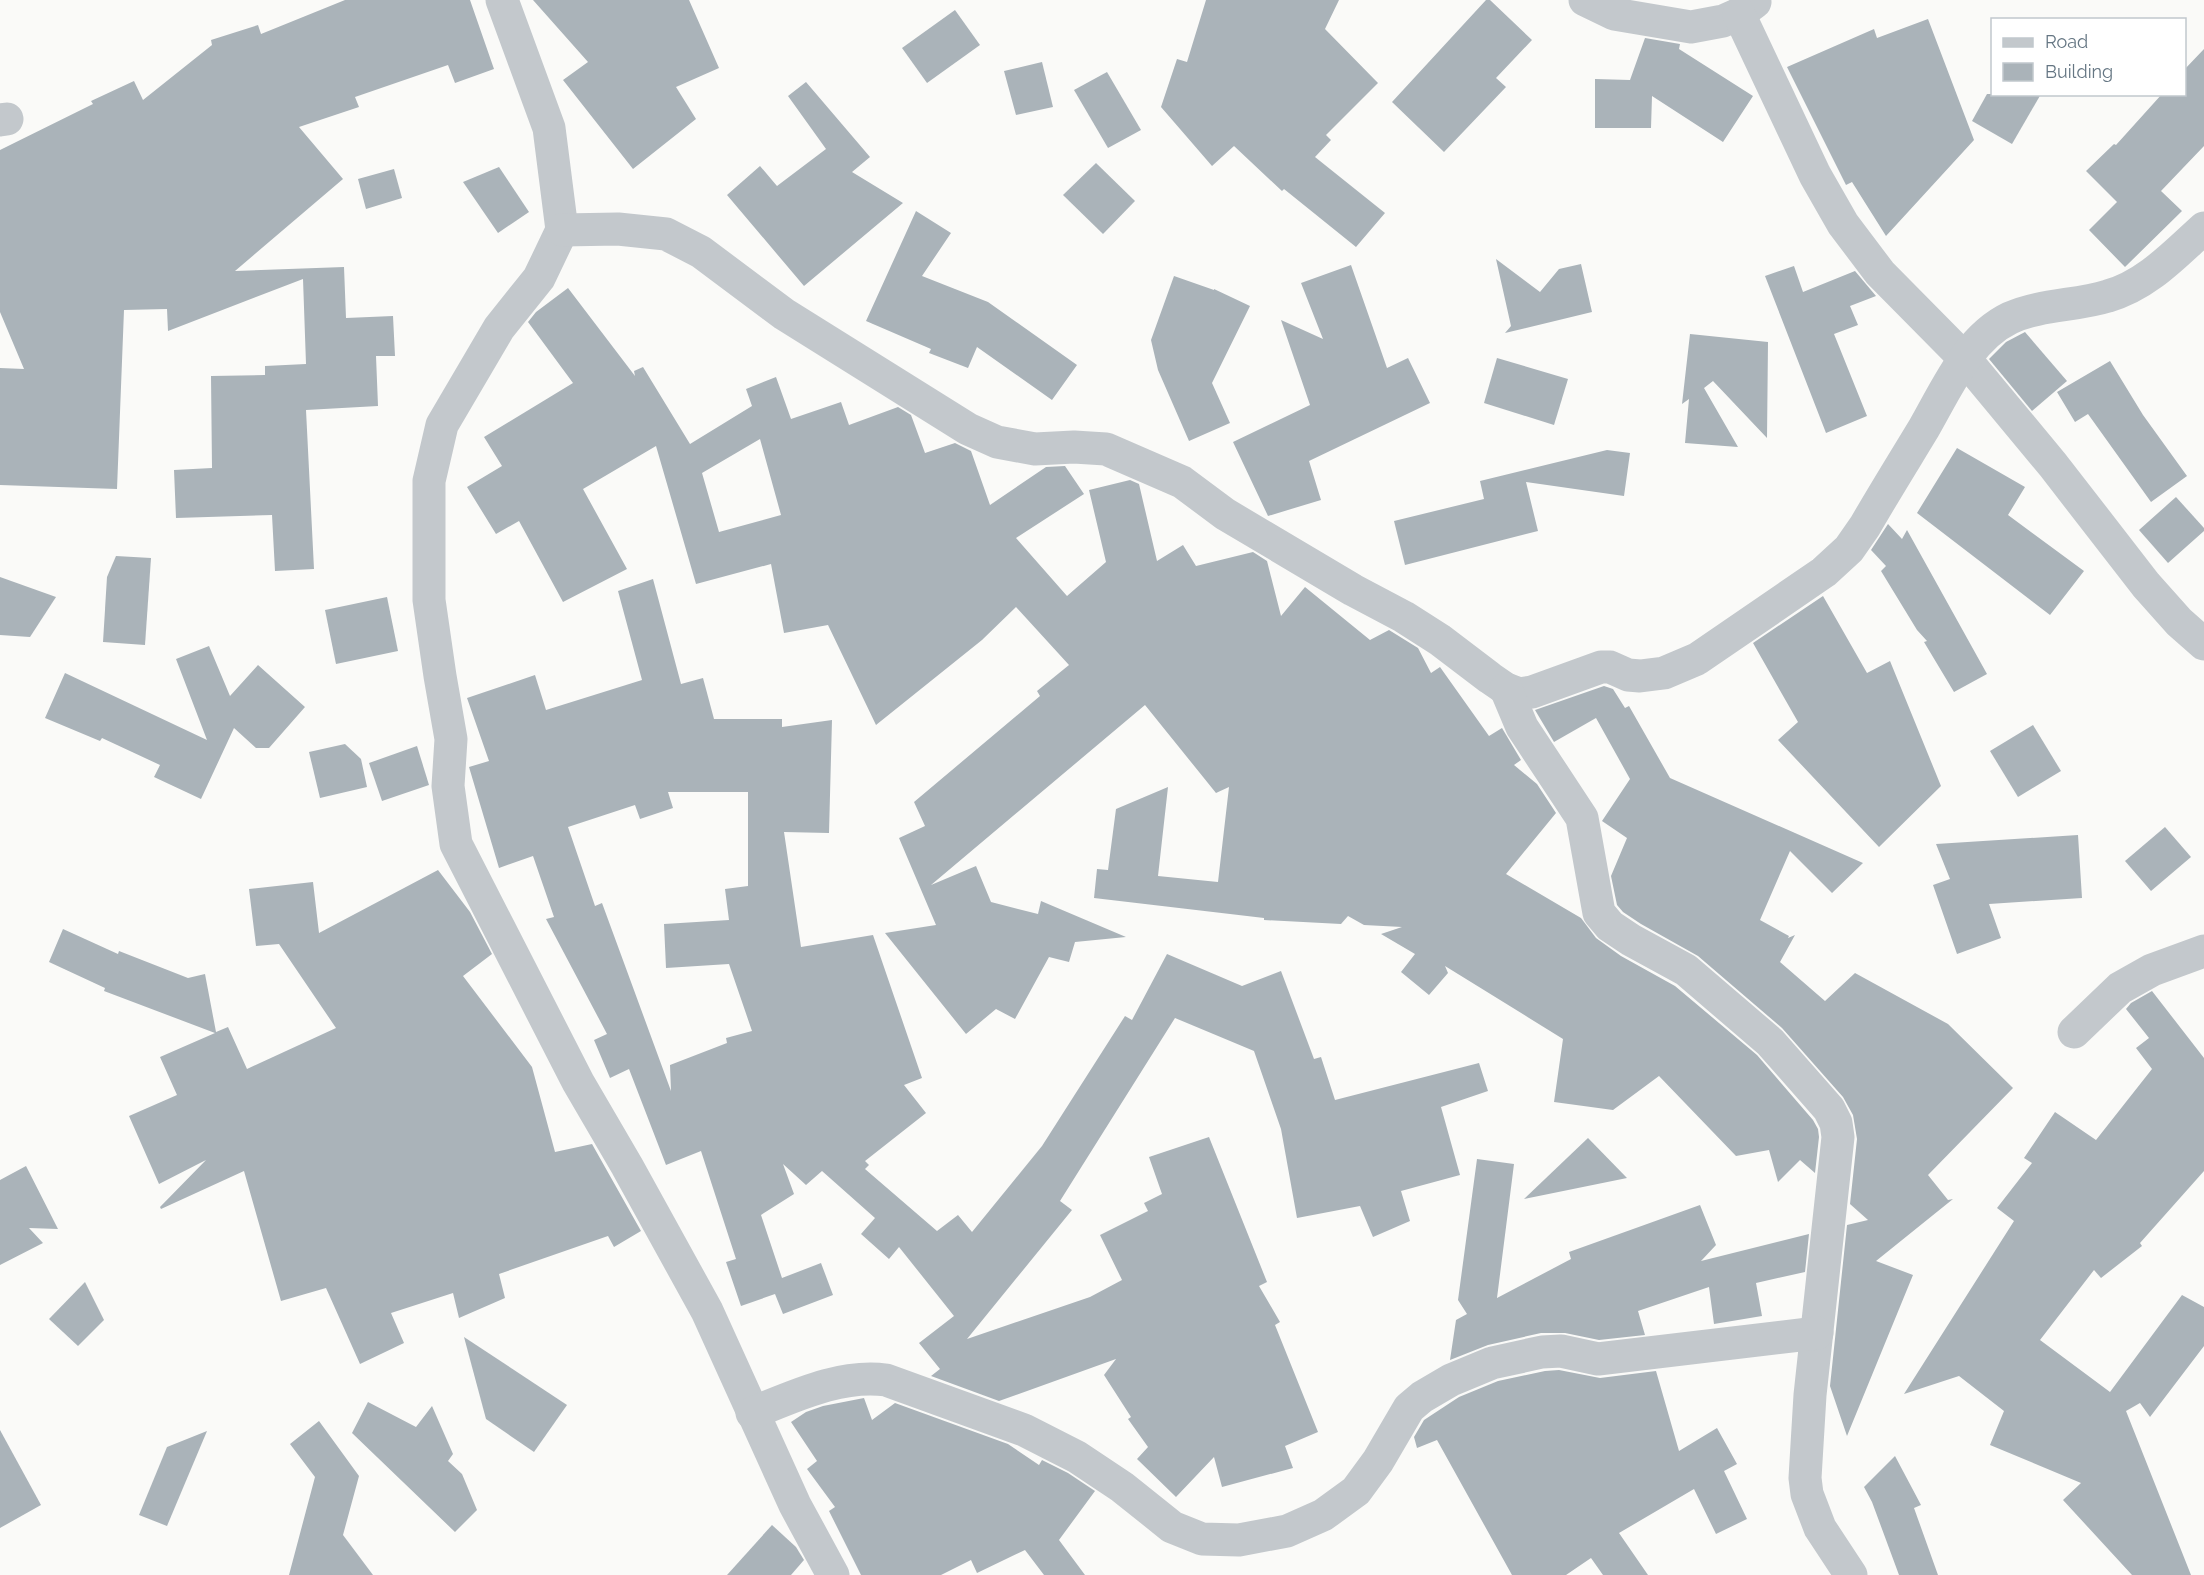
<svg xmlns="http://www.w3.org/2000/svg" width="2204" height="1575" font-family="Raleway,sans-serif">
<style>
.building{fill:#aab3b9;fill-rule:evenodd}
.lines{fill:none;stroke-linecap:round;stroke-linejoin:round}
.street{stroke:#c3c8cc;stroke-width:33}
</style>
<rect width="100%" height="100%" fill="#fafaf8"/>
<g class="building">
<polygon points="345,0 470,0 494,69 455,83 448,65 355,97 359,107 299,127 343,179 235,271 344,267 346,318 393,316 395,356 376,356 378,406 306,410 314,569 275,571 272,515 176,518 174,470 212,468 211,376 265,375 265,366 306,364 303,279 168,331 167,309 124,310 117,489 0,485 0,368 24,369 0,312 0,150 93,104 91,101 134,81 143,100 212,45 211,40 258,25 261,34"/>
<polygon points="533,0 689,0 719,68 676,87 696,119 633,169 563,80 588,62"/>
<polygon points="1206,0 1339,0 1325,29 1378,83 1326,135 1331,140 1315,157 1385,213 1356,247 1284,189 1282,191 1234,146 1212,166 1161,107 1177,59 1187,62"/>
<polygon points="1486,0 1490,0 1532,40 1496,78 1506,87 1444,152 1392,102"/>
<polygon points="955,10 980,45 927,83 902,48"/>
<polygon points="1928,19 1974,140 1886,236 1852,182 1846,185 1787,67 1874,29 1877,38"/>
<polygon points="1645,38 1680,44 1679,49 1753,96 1723,142 1652,96 1651,128 1595,128 1595,79 1630,80"/>
<polygon points="2204,49 2204,146 2161,191 2182,211 2125,267 2089,230 2117,202 2086,171 2114,144 2116,145 2162,94 2184,94 2184,70"/>
<polygon points="1042,62 1053,107 1016,115 1004,71"/>
<polygon points="1107,72 1141,130 1108,148 1074,90"/>
<polygon points="806,82 870,157 852,172 903,203 804,286 727,195 760,166 777,186 826,149 788,96"/>
<polygon points="1987,94 2041,94 2012,144 1972,121"/>
<polygon points="1096,163 1135,201 1103,234 1063,195"/>
<polygon points="499,167 529,212 498,233 463,182"/>
<polygon points="394,169 402,198 366,209 358,179"/>
<polygon points="916,211 951,233 922,276 988,302 1077,365 1052,400 977,347 968,368 929,353 931,349 866,321"/>
<polygon points="1496,259 1540,292 1559,269 1581,264 1592,312 1505,333 1511,326"/>
<polygon points="1351,265 1387,368 1408,358 1430,403 1309,461 1321,500 1268,516 1233,442 1310,405 1281,320 1323,339 1301,283"/>
<polygon points="1794,266 1803,292 1855,271 1876,296 1850,306 1858,325 1834,334 1867,416 1826,433 1765,276"/>
<polygon points="1174,276 1214,290 1214,289 1250,306 1212,383 1230,423 1189,441 1158,370 1151,340"/>
<path d="M568 288 635 376 634 371 643 367 690 444 752 406 746 389 776 377 791 419 841 402 849 425 898 407 911 415 925 453 955 443 971 451 990 505 1046 467 1065 466 1084 494 1016 538 1067 596 1106 562 1089 490 1130 480 1139 484 1157 561 1183 545 1196 566 1253 552 1267 561 1281 616 1305 587 1370 640 1389 630 1418 648 1431 673 1440 667 1489 736 1502 728 1521 760 1514 765 1537 784 1556 813 1506 874 1581 918 1596 938 1621 956 1675 986 1757 1055 1813 1120 1818 1129 1819 1137 1815 1173 1800 1160 1778 1182 1769 1150 1736 1156 1659 1076 1613 1110 1554 1102 1563 1039 1445 966 1448 973 1429 995 1401 972 1415 954 1381 934 1402 927 1364 925 1348 916 1341 924 1264 920V918L1094 898 1097 869 1108 870 1116 809 1168 787 1158 876 1218 882 1229 787 1216 793 1145 705 931 885 976 866 991 902 1038 914 1041 901 1126 937 1075 942 1069 962 1049 957 1015 1019 996 1009 966 1034 885 933 936 925 899 838 925 826 914 802 1040 696 1037 691 1069 665 1016 607 982 640 876 725 828 625 784 633 771 564 696 584 656 446 583 489 627 569 563 602 519 521 496 534 467 487 502 466 484 437 573 383 528 322 536 312ZM760 439 781 515 719 532 702 473Z"/>
<polygon points="2025,332 2067,381 2032,411 1989,359 2006,342"/>
<polygon points="1690,334 1768,342 1767,438 1713,381 1704,388 1738,447 1685,443 1689,399 1682,404"/>
<polygon points="1497,358 1568,379 1554,425 1484,403"/>
<polygon points="2110,361 2143,415 2187,476 2151,502 2088,414 2075,422 2057,392"/>
<polygon points="1957,448 2025,487 2008,515 2084,571 2050,615 1917,513"/>
<polygon points="1607,450 1630,453 1624,496 1526,482 1538,531 1405,565 1394,521 1484,499 1480,481"/>
<polygon points="2176,497 2204,528 2204,531 2168,563 2139,530"/>
<polygon points="1888,524 1902,539 1907,530 1987,674 1954,692 1924,642 1927,641 1917,630 1881,571 1886,566 1871,550"/>
<polygon points="116,556 151,558 145,645 103,642 107,577"/>
<polygon points="0,577 56,597 30,637 0,635"/>
<path d="M653 579 681 684 703 678 714 719H782V727L832 720 829 833 784 832 801 947 873 935 922 1078 904 1085 926 1113 865 1161 869 1165 865 1169 937 1231 958 1215 972 1232 1042 1146 1125 1016 1132 1020 1167 954 1242 986 1281 971 1314 1059 1321 1057 1335 1100 1479 1063 1488 1091 1441 1107 1460 1175 1401 1191 1410 1221 1373 1237 1360 1206 1297 1218 1281 1129 1254 1051 1175 1018 1060 1201 1072 1210 967 1339 1090 1297 1122 1280 1100 1235 1148 1211 1144 1203 1162 1194 1149 1157 1209 1137 1267 1282 1259 1286 1280 1322 1275 1325 1318 1432 1285 1446 1293 1468 1222 1487 1214 1457 1176 1497 1137 1459 1148 1447 1128 1419 1131 1417 1104 1375 1116 1359 999 1401 931 1376 940 1369 919 1343 954 1316 899 1247 889 1259 861 1234 875 1218 822 1171 806 1185 783 1164 794 1194 761 1215 782 1278 821 1263 833 1295 783 1314 775 1294 741 1306 726 1262 736 1259 701 1151 666 1165 629 1069 610 1078 594 1040 607 1034 546 919 554 917 533 856 499 868 469 767 489 761 467 698 535 675 546 710 642 680 618 591ZM668 792H748V886L725 889 729 920 664 924 666 968 729 964 752 1031 726 1038 727 1043 670 1065 671 1091 602 903 595 906 568 827 635 805 640 819 673 808Z"/>
<polygon points="1823,596 1867,673 1890,661 1941,786 1879,847 1778,740 1798,722 1753,643"/>
<polygon points="387,597 398,651 336,664 325,610"/>
<polygon points="209,646 230,696 258,665 305,707 269,748 256,748 234,728 201,799 154,777 160,765 102,738 100,741 45,718 65,673 207,740 176,659"/>
<polygon points="1604,686 1613,689 1625,708 1629,706 1670,778 1863,863 1832,893 1790,851 1760,920 1789,936 1788,938 1795,935 1780,962 1825,1001 1855,973 1948,1024 2013,1088 1928,1175 1948,1200 1953,1199 1876,1261 1913,1275 1847,1436 1830,1386 1847,1225 1868,1220 1850,1204 1857,1139 1853,1115 1843,1097 1782,1028 1698,956 1641,924 1623,912 1617,905 1611,876 1627,838 1602,821 1630,779 1596,718 1554,742 1535,710"/>
<polygon points="2033,725 2061,771 2018,797 1990,751"/>
<polygon points="345,744 361,759 367,787 320,798 309,752"/>
<polygon points="417,746 429,785 382,801 369,763"/>
<polygon points="2165,827 2191,857 2151,891 2125,861"/>
<polygon points="2078,835 2082,898 1989,904 2001,938 1957,954 1933,885 1950,879 1936,844"/>
<polygon points="438,870 470,912 492,954 463,976 532,1067 555,1152 592,1144 641,1231 614,1247 608,1236 499,1274 505,1298 459,1318 453,1293 391,1313 404,1343 360,1364 326,1288 281,1301 244,1171 161,1209 160,1207 206,1160 159,1184 129,1116 177,1095 160,1057 215,1033 104,991 105,988 49,962 63,929 118,954 119,951 188,978 205,974 216,1032 228,1027 247,1069 336,1028 279,944 256,946 249,889 313,882 319,933"/>
<polygon points="2152,991 2204,1058 2204,1171 2140,1243 2142,1246 2101,1278 2094,1270 2040,1340 2110,1392 2182,1295 2204,1307 2204,1346 2150,1417 2140,1403 2126,1411 2191,1575 2132,1575 2063,1500 2081,1483 1990,1445 2004,1411 1959,1376 1904,1394 2014,1221 1997,1208 2032,1163 2024,1158 2055,1112 2096,1140 2152,1069 2136,1048 2149,1038 2126,1009 2131,1003"/>
<polygon points="1588,1138 1627,1178 1524,1199"/>
<polygon points="1477,1159 1514,1164 1497,1298 1571,1259 1569,1252 1700,1205 1716,1245 1701,1261 1809,1234 1805,1272 1756,1283 1762,1316 1714,1324 1709,1287 1638,1311 1645,1335 1599,1340 1565,1333 1541,1333 1488,1345 1450,1360 1456,1320 1467,1314 1458,1300"/>
<polygon points="26,1166 58,1229 29,1228 43,1243 0,1265 0,1180"/>
<polygon points="85,1282 104,1320 78,1346 49,1319"/>
<polygon points="464,1337 567,1405 534,1452 486,1419"/>
<polygon points="1559,1370 1600,1378 1656,1371 1679,1451 1717,1428 1737,1464 1724,1471 1747,1519 1716,1534 1694,1489 1619,1533 1648,1575 1603,1575 1591,1558 1566,1575 1512,1575 1437,1440 1417,1448 1414,1437 1424,1420 1459,1397 1498,1381 1545,1371"/>
<polygon points="864,1398 872,1420 895,1403 1008,1444 1039,1465 1042,1460 1068,1473 1095,1491 1059,1540 1085,1575 1044,1575 1025,1550 977,1573 971,1560 941,1575 861,1575 829,1511 835,1507 807,1469 817,1461 791,1422 806,1412 823,1406"/>
<polygon points="368,1402 416,1427 432,1406 453,1454 448,1461 462,1474 477,1510 455,1532 352,1433"/>
<polygon points="319,1421 359,1476 343,1535 373,1575 289,1575 315,1477 290,1444"/>
<polygon points="0,1430 41,1505 0,1528"/>
<polygon points="207,1431 167,1526 139,1515 167,1447"/>
<polygon points="1895,1456 1921,1505 1914,1508 1938,1575 1899,1575 1872,1502 1864,1487"/>
<polygon points="772,1525 796,1547 804,1560 791,1575 727,1575"/>
</g>
<g class="lines">
<g class="street">
<polyline points="502,0 549,128 562,230 539,278 499,328 442,425 429,481 429,600 440,676 451,739 448,786 456,844 578,1082 627,1166 707,1311 795,1505 833,1575"/>
<polyline points="1585,0 1614,14 1691,27 1723,21 1739,14 1755,2"/>
<polyline points="1739,14 1815,175 1843,224 1880,273 1965,359 2053,465 2146,585 2179,622 2204,644"/>
<polyline points="0,120 7,119"/>
<path d="M562 230 618 229 666 234 701 252 784 314 968 429 997 442 1035 449 1074 447 1106 449 1182 482 1225 514 1353 590 1404 617 1440 640 1490 678 1506 689 1519 694 1532 692 1601 667H1610L1628 675 1640 676 1664 673 1697 659 1824 572 1849 549 1865 526C1884 493 1904 461 1924 428 1946 390 1968 338 2010 318 2041 304 2076 306 2108 296 2147 285 2175 254 2204 228"/>
<polyline points="1506,689 1522,727 1582,818 1599,913 1610,926 1631,940 1686,970 1770,1042 1829,1109 1836,1123 1838,1137 1810,1395 1805,1478 1807,1494 1820,1528 1851,1575"/>
<polyline points="2074,1032 2120,988 2152,970 2204,951"/>
<path d="M752 1413C795 1396 840 1374 886 1380L1024 1430 1077 1457 1122 1487 1172 1527 1202 1539 1239 1540 1287 1531 1323 1515 1356 1491 1378 1461 1409 1408 1422 1397 1451 1380 1492 1363 1542 1352 1561 1351 1598 1359 1817 1333"/>
</g>
</g>
<rect x="1991" y="18" width="195" height="78" fill="#ffffff" stroke="#c1c8cd" stroke-width="1.5"/>
<rect x="2003" y="38" width="30" height="9" fill="#c3c8cc" stroke="#c1c8cd" stroke-width="1.5"/>
<text x="2045" y="48" font-size="18" fill="#657683">Road</text>
<rect x="2003" y="63" width="30" height="18" fill="#aab3b9" stroke="#c1c8cd" stroke-width="1.5"/>
<text x="2045" y="78" font-size="18" fill="#657683">Building</text>
</svg>
